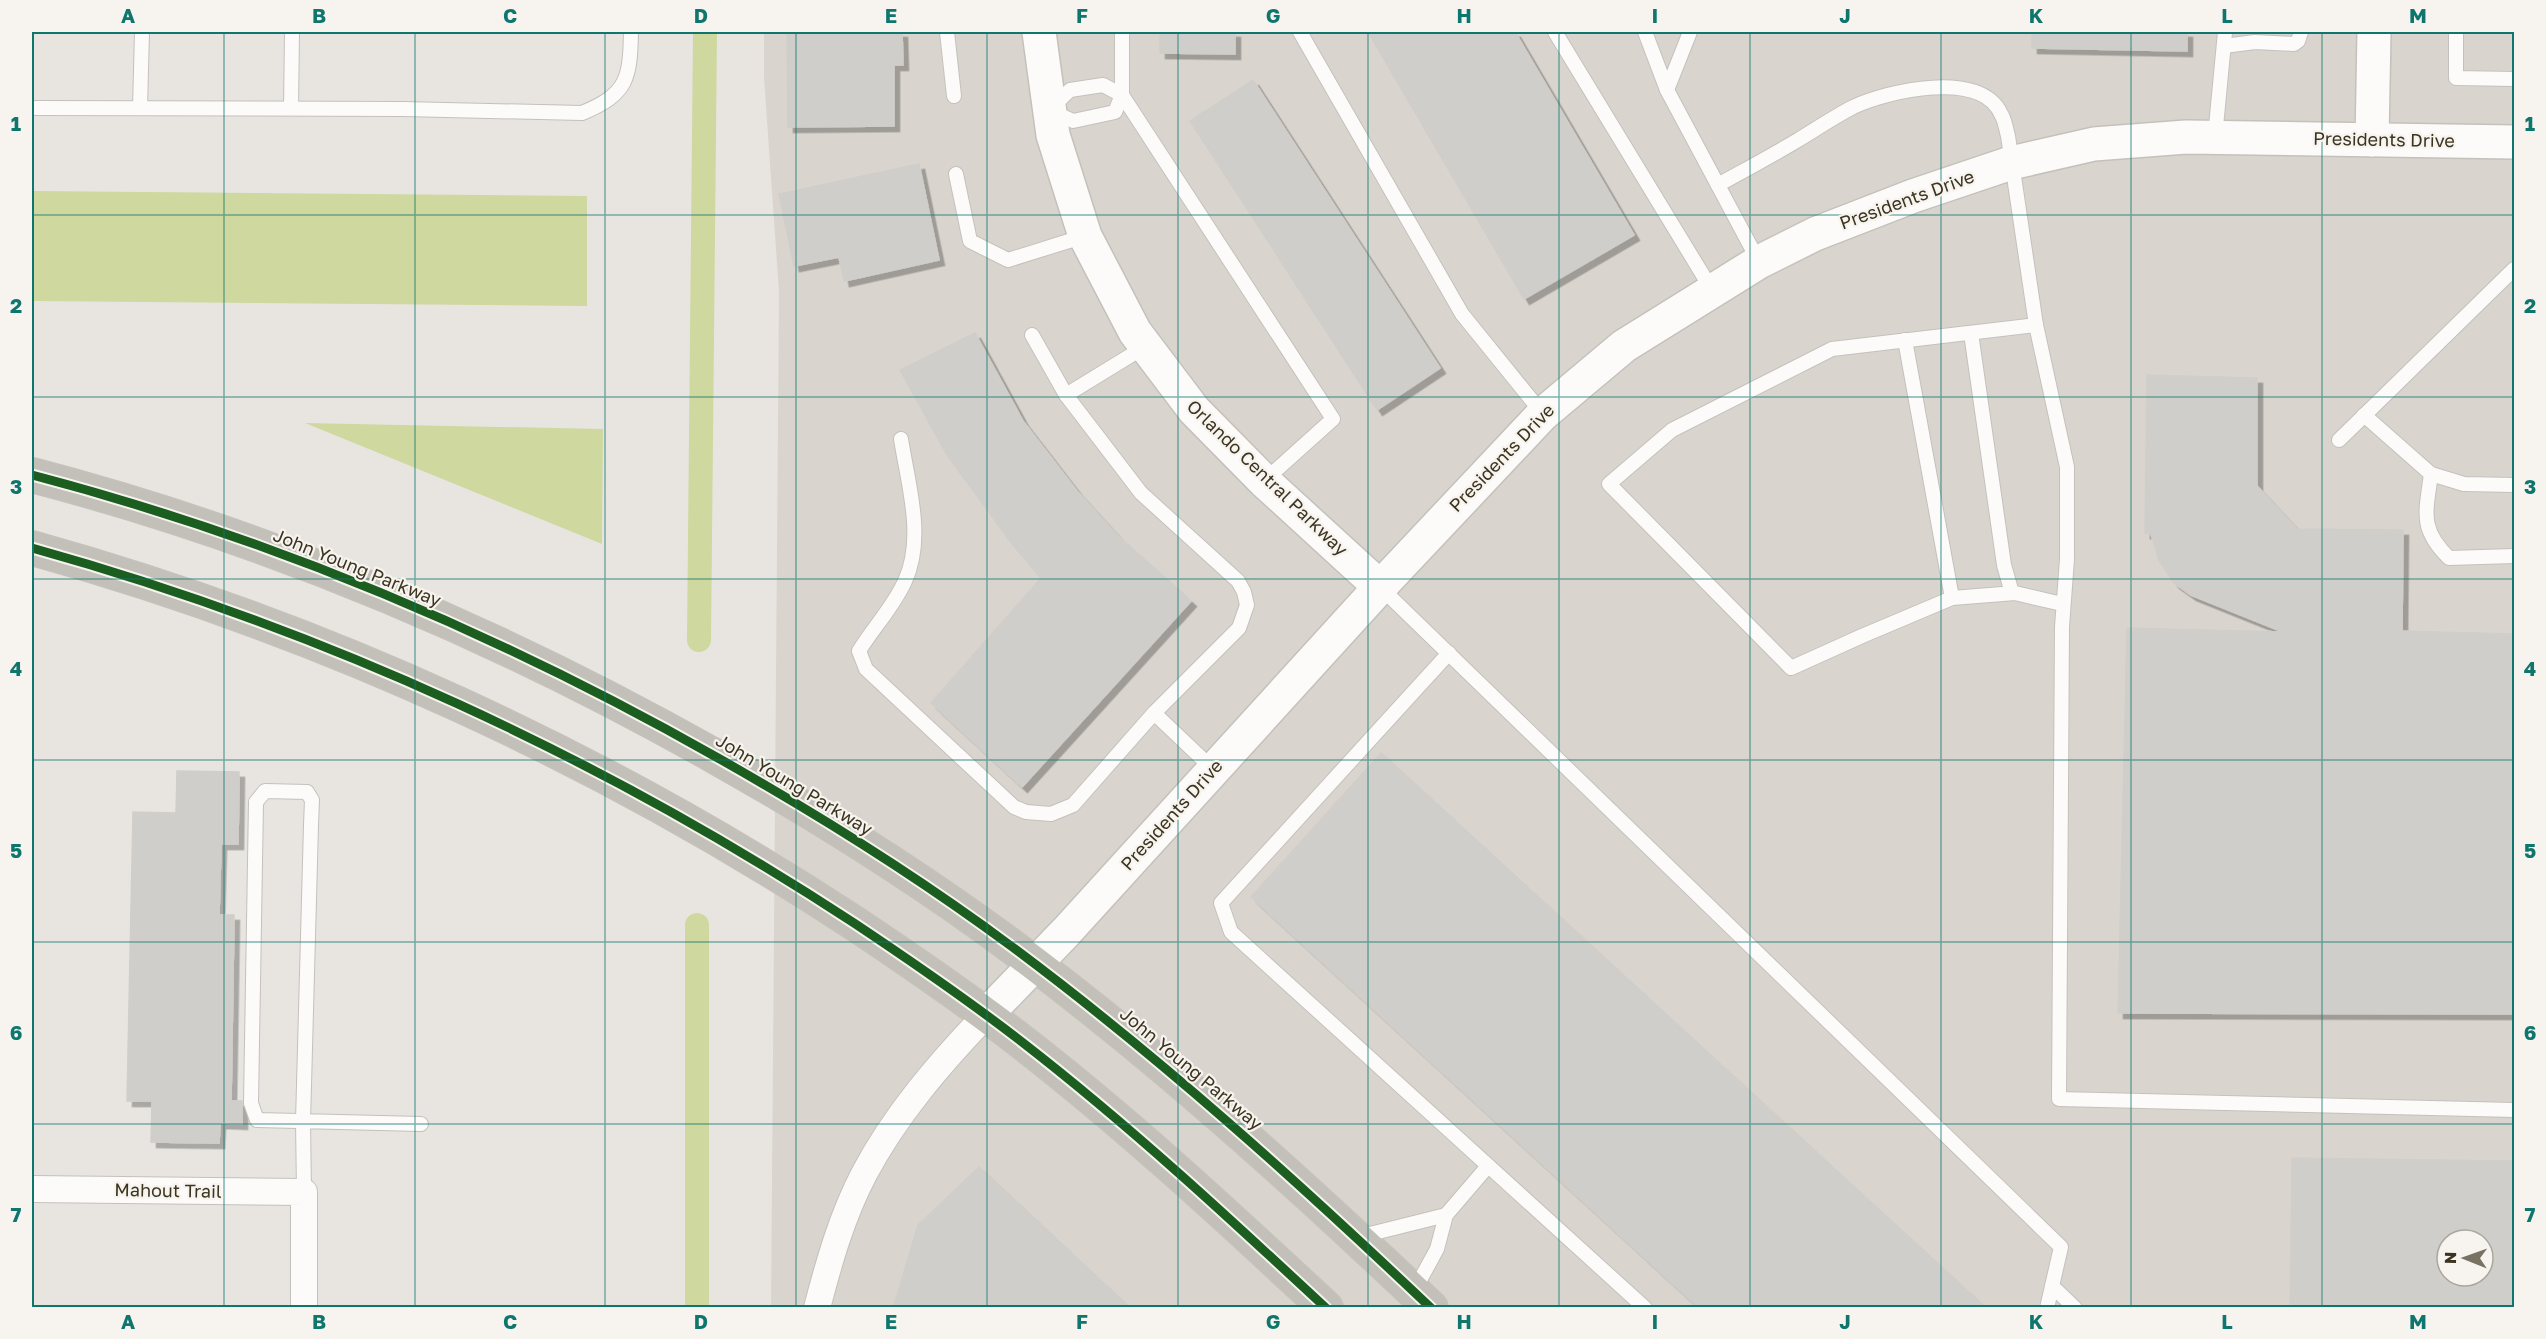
<svg xmlns="http://www.w3.org/2000/svg" width="2546" height="1339" font-family="'Golos Text',sans-serif">
<style>
.built{fill:#d9d5ce;fill-rule:evenodd}
.water{fill:#ced89f}
.lines{fill:none;stroke-linecap:round;stroke-linejoin:round}
.canal{stroke:#ced89f;stroke-width:24}
.building{fill:#d0ceca;stroke:#d1ceca;stroke-width:1.5;fill-rule:evenodd;filter:url(#shadow)}
.lane-casing{stroke:#c4c1bd;stroke-width:16}
.street-casing{stroke:#c4c1bd;stroke-width:28}
.secondary-casing{stroke:#c4c1bb;stroke-width:36}
.highway-casing{stroke:#c5c1bb;stroke-width:36}
.lane{stroke:#fcfbfa;stroke-width:14}
.street{stroke:#fcfbfa;stroke-width:26}
.secondary{stroke:#fcfbfa;stroke-width:33}
.highway{stroke:#c2c0b9;stroke-width:33}
.cycleway-casing{stroke:#f7f3ef;stroke-width:13}
.cycleway{stroke:#1b5e20;stroke-width:9}
.grid{fill:none;stroke:#0f766e;stroke-width:1.5;stroke-opacity:0.55}
.labels{text-anchor:middle;stroke-width:4.5;stroke-linejoin:round;paint-order:stroke}
.street-label{font-size:18px;fill:#3b341f;stroke:#f7f3ef}
.neatline{fill:none;stroke:#0f766e;stroke-width:2}
.grid-label{font-size:20px;text-anchor:middle;font-weight:bold;fill:#0f766e}
</style>
<defs>
<filter id="shadow"><feDropShadow dx="5.5" dy="5.5" stdDeviation="0" flood-color="#0004"/></filter>
</defs>
<rect width="100%" height="100%" fill="#e8e5e1"/>
<path class="built" d="M764 32H2514V1307H771L779 292 764 78ZM2447 1240H2483V1276H2447Z"/>
<g class="water">
<polygon points="33,191 587,196 587,306 32,301"/>
<polygon points="305,423 603,429 602,544"/>
</g>
<g class="lines">
<g class="canal">
<polyline points="699,640 705,32"/>
<polyline points="697,1308 697,925"/>
</g>
</g>
<g class="building">
<polygon points="787,32 902,32 903,65 894,65 894,126 788,127"/>
<polygon points="1160,32 1235,32 1235,54 1160,53"/>
<polygon points="1368,32 1515,32 1634,235 1524,299"/>
<polygon points="2032,32 2187,32 2187,51 2032,48"/>
<polygon points="1253,80 1440,368 1377,410 1190,121"/>
<polygon points="919,164 939,260 844,281 839,257 794,266 779,194"/>
<polygon points="975,333 1023,421 1077,491 1118,536 1191,601 1022,787 931,703 1041,578 1012,544 947,455 900,370"/>
<polygon points="2147,375 2257,378 2257,486 2297,529 2403,530 2402,631 2514,634 2514,1014 2118,1013 2127,628 2283,632 2191,595 2174,583 2159,561 2151,534 2145,533"/>
<polygon points="1381,753 1986,1308 1699,1308 1251,897"/>
<polygon points="177,771 239,772 238,844 221,844 219,915 234,915 231,1101 242,1101 242,1124 220,1123 219,1143 151,1142 152,1101 127,1101 133,812 176,813"/>
<path d="M2292 1158 2514 1161V1308H2290ZM2447 1240H2483V1276H2447Z"/>
<polygon points="979,1167 1130,1308 893,1308 918,1225"/>
</g>
<g class="lines">
<defs>
<g id="lane">
<polyline points="947,32 954,96"/>
<polyline points="1122,32 1122,95 1333,419 1264,481"/>
<polyline points="1300,32 1462,314 1543,414"/>
<polyline points="1555,32 1712,290"/>
<polyline points="1645,32 1667,90 1759,262"/>
<polyline points="2456,32 2456,78 2514,79"/>
<polyline points="2224,46 2255,42 2294,44 2298,41 2301,32"/>
<polygon points="1103,85 1122,95 1115,112 1073,121 1049,110 1070,90"/>
<polyline points="1667,90 1690,32"/>
<path d="M32 108 403 109 582 113C628 94 630 78 631 32"/>
<polyline points="140,108 142,32"/>
<polyline points="291,108 292,32"/>
<polyline points="2215,137 2225,32"/>
<polyline points="956,174 970,241 1008,260 1085,236"/>
<path d="M1718 185C1745 170 1771 156 1798 140 1816 129 1834 117 1853 107 1887 91 1981 69 2001 114 2005 120 2006 129 2008 136L2036 325 2067 467V559L2062 627 2059 1099 2514 1110"/>
<polyline points="2036,325 1832,349 1672,430 1609,484 1791,668 1862,636 1952,598 2015,593 2062,604"/>
<polyline points="1971,333 2004,565 2012,593"/>
<polyline points="1032,335 1066,395"/>
<polyline points="1905,340 1952,598"/>
<polyline points="1146,346 1066,395 1141,493 1238,581 1244,592 1247,605 1239,628 1154,713"/>
<polyline points="2364,415 2431,474 2464,484 2514,485"/>
<path d="M901 439C908 484 925 538 905 581 894 606 873 628 859 651L866 669 1014 807 1026 812 1051 814 1073 805 1154 713 1213 769"/>
<polyline points="2339,440 2514,269"/>
<path d="M2431 474C2426 512 2419 529 2449 558L2514 556"/>
<polyline points="1380,587 2061,1247 2047,1308"/>
<polyline points="1449,653 1221,903 1231,932 1645,1308"/>
<polyline points="304,1192 303,1122 311,825 312,800 307,792 265,791 256,802 251,1103 257,1120 421,1124"/>
<polyline points="1358,1237 1446,1215"/>
<polyline points="2052,1286 2075,1308"/>
<polyline points="1414,1291 1437,1249 1446,1215 1488,1166"/>
</g>
<g id="street">
<polyline points="32,1189 304,1192 304,1308"/>
<path d="M817 1308C829 1262 842 1216 864 1174 895 1115 940 1063 986 1015"/>
</g>
<g id="secondary">
<polyline points="1039,32 1053,135 1085,236 1135,332 1194,410 1264,481 1380,587"/>
<polyline points="2372,140 2374,32"/>
<polyline points="986,1015 1066,932 1380,587 1543,414 1624,346 1759,262 1815,234 1913,196 2011,163 2094,144 2186,137 2514,142"/>
</g>
<g id="highway">
<path d="M32 475C272 538 503 636 718 758 819 815 918 877 1011 946 1160 1057 1296 1180 1431 1308"/>
<path d="M32 548C323 629 601 757 854 923 911 961 968 1000 1022 1042 1129 1125 1227 1216 1326 1308"/>
</g>
</defs>
<use href="#lane" class="lane-casing"/>
<use href="#street" class="street-casing"/>
<use href="#secondary" class="secondary-casing"/>
<use href="#highway" class="highway-casing"/>
<use href="#lane" class="lane"/>
<use href="#street" class="street"/>
<use href="#secondary" class="secondary"/>
<use href="#highway" class="highway"/>
<defs>
<g id="cycleway">
<path d="M32 475C272 538 503 636 718 758 819 815 918 877 1011 946 1160 1057 1296 1180 1431 1308"/>
<path d="M32 548C323 629 601 757 854 923 911 961 968 1000 1022 1042 1129 1125 1227 1216 1326 1308"/>
</g>
</defs>
<use href="#cycleway" class="cycleway-casing"/>
<use href="#cycleway" class="cycleway"/>
</g>
<path class="grid" d="M224 32V1308M415 32V1308M605 32V1308M796 32V1308M987 32V1308M1178 32V1308M1368 32V1308M1559 32V1308M1750 32V1308M1941 32V1308M2131 32V1308M2322 32V1308M32 215H2514M32 397H2514M32 579H2514M32 760H2514M32 942H2514M32 1124H2514"/>
<g class="labels">
<g class="street-label">
<text transform="translate(2384 140) rotate(1)" y="6">Presidents Drive</text>
<text transform="translate(1907 200) rotate(-20)" y="6">Presidents Drive</text>
<text transform="translate(1502 458) rotate(-46)" y="6">Presidents Drive</text>
<text transform="translate(1267 478) rotate(44)" y="6">Orlando Central Parkway</text>
<text transform="translate(357 568) rotate(22)" y="6">John Young Parkway</text>
<text transform="translate(794 785) rotate(31)" y="6">John Young Parkway</text>
<text transform="translate(1172 815) rotate(-48)" y="6">Presidents Drive</text>
<text transform="translate(1191 1069) rotate(40)" y="6">John Young Parkway</text>
<text transform="translate(168 1191) rotate(1)" y="6">Mahout Trail</text>
</g>
</g>
<rect width="2546" height="1339" fill="none" stroke="#f7f3ef" stroke-width="66"/>
<g transform="translate(2465 1258) rotate(271)"><circle r="28" fill="#f7f3ef" stroke="#aca79c" stroke-width="1.5"/>
<path d="M0-4.5L10 22L0 15L-10 22Z" fill="#787263"/>
<text y="-9" font-size="16" font-weight="bold" text-anchor="middle" fill="#3b341f">N</text>
</g>
<rect x="33" y="33" width="2480" height="1273" class="neatline"/>
<g class="grid-label">
<text x="128" y="23">A</text>
<text x="319" y="23">B</text>
<text x="510" y="23">C</text>
<text x="701" y="23">D</text>
<text x="891" y="23">E</text>
<text x="1082" y="23">F</text>
<text x="1273" y="23">G</text>
<text x="1464" y="23">H</text>
<text x="1655" y="23">I</text>
<text x="1845" y="23">J</text>
<text x="2036" y="23">K</text>
<text x="2227" y="23">L</text>
<text x="2418" y="23">M</text>
<text x="16" y="131">1</text>
<text x="2530" y="131">1</text>
<text x="16" y="313">2</text>
<text x="2530" y="313">2</text>
<text x="16" y="494">3</text>
<text x="2530" y="494">3</text>
<text x="16" y="676">4</text>
<text x="2530" y="676">4</text>
<text x="16" y="858">5</text>
<text x="2530" y="858">5</text>
<text x="16" y="1040">6</text>
<text x="2530" y="1040">6</text>
<text x="16" y="1222">7</text>
<text x="2530" y="1222">7</text>
<text x="128" y="1329">A</text>
<text x="319" y="1329">B</text>
<text x="510" y="1329">C</text>
<text x="701" y="1329">D</text>
<text x="891" y="1329">E</text>
<text x="1082" y="1329">F</text>
<text x="1273" y="1329">G</text>
<text x="1464" y="1329">H</text>
<text x="1655" y="1329">I</text>
<text x="1845" y="1329">J</text>
<text x="2036" y="1329">K</text>
<text x="2227" y="1329">L</text>
<text x="2418" y="1329">M</text>
</g>
</svg>
